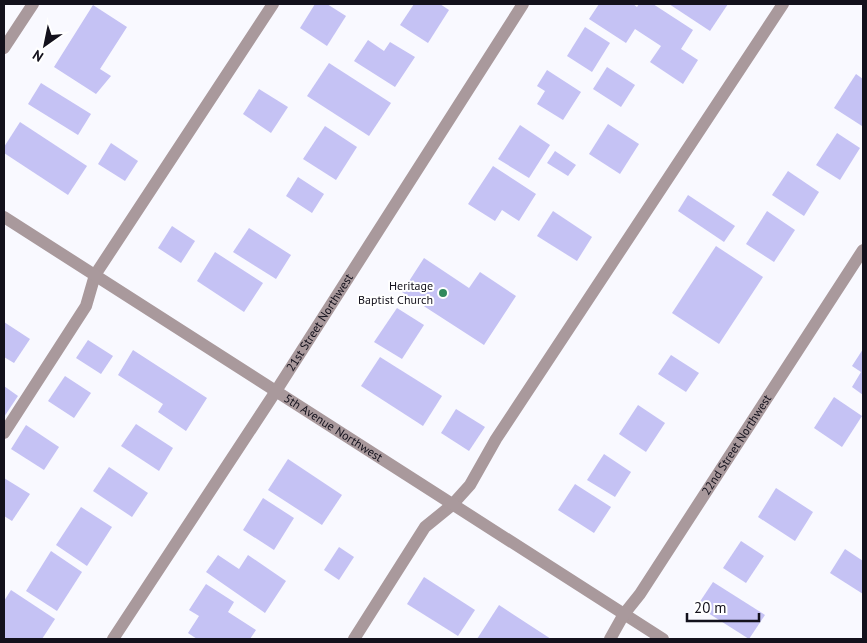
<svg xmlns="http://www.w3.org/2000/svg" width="867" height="643" font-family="'PT Sans',sans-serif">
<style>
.building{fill:#c5c2f4}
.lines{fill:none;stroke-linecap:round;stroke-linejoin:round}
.lane{stroke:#a9999c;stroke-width:12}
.street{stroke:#a9999c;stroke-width:12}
.poi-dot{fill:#31895e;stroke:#fff;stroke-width:2}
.labels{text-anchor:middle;stroke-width:4;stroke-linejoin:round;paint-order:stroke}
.poi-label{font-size:12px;fill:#13111c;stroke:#fff;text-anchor:end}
.street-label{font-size:12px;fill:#13111c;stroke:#fff}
</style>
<rect width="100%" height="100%" fill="#f9f9ff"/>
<g class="building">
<polygon points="315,4 327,4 346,16 327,46 300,28"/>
<polygon points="414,4 440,4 449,10 428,43 400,25"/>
<polygon points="599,4 633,4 637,7 639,4 653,4 693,30 681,49 698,60 683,84 650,62 661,46 635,29 626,43 589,19"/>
<polygon points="669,4 728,4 710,31"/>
<polygon points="93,5 127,27 100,69 111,76 96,94 54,67"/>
<polygon points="585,27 610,43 592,72 567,56"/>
<polygon points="368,40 384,51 390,42 415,57 395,87 354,61"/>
<polygon points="329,63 391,103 369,136 307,96"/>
<polygon points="607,67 635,85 621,107 593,89"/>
<polygon points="547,70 581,92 563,120 537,104 545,91 537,86"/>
<polygon points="856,74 863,79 862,126 834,108"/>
<polygon points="41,83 91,114 78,135 28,104"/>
<polygon points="259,89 288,107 271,133 243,114"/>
<polygon points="20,122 87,166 68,195 4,153 4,147"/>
<polygon points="608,124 639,144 620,174 589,154"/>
<polygon points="520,125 550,145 529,178 498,159"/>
<polygon points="325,126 357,147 336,180 303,159"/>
<polygon points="837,133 860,148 840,180 816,165"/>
<polygon points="111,143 138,161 125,181 98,164"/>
<polygon points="555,151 576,165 568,176 547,163"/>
<polygon points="493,166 536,194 519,221 502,210 495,221 468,204"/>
<polygon points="788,171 819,192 804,216 772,195"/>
<polygon points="298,177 324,194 312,213 286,196"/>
<polygon points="688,195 735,226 724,242 678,211"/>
<polygon points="553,211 592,237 577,261 537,236"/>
<polygon points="767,211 795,230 774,262 746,244"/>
<polygon points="172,226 195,241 181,263 158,248"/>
<polygon points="249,228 291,255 276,279 233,252"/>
<polygon points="716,246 763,277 719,344 672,313"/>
<polygon points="215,252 263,283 244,312 197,281"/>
<polygon points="424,258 469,288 480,272 516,296 484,345 402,292"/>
<polygon points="397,308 424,325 402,359 374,342"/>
<polygon points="4,322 30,339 14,363 4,357"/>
<polygon points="88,340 113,356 101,374 76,358"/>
<polygon points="863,349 863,395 852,387 861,372 852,366"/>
<polygon points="133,350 207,398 186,431 158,412 163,404 118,375"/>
<polygon points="671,355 699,373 686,392 658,374"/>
<polygon points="380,357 442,396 423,426 361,386"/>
<polygon points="65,376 91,393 74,418 48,401"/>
<polygon points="4,386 18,396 4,417"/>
<polygon points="834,397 862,416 842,447 814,428"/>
<polygon points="638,405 665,423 646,452 619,434"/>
<polygon points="456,409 485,427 469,451 441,433"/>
<polygon points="136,424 173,448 159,471 121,446"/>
<polygon points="26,425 59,447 44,470 11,449"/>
<polygon points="604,454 631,472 615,497 587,480"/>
<polygon points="288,459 342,495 322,525 268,490"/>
<polygon points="109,467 148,493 132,517 93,491"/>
<polygon points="4,478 30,494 12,521 4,516"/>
<polygon points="575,484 611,507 594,533 558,510"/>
<polygon points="776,488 813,512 795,541 758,517"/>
<polygon points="263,498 294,518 274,550 243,530"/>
<polygon points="81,507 112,527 87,566 56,545"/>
<polygon points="741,541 764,556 746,583 723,568"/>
<polygon points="339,547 354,557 339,580 324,570"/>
<polygon points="845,549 863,561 863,594 830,573"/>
<polygon points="51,551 82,572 57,611 26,591"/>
<polygon points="218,555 239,569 248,555 286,581 265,613 206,572"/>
<polygon points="424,577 475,610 458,636 407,604"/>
<polygon points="713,582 765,615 749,639 697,606"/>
<polygon points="206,584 234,602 228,612 256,630 250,639 197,639 188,633 199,616 189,610"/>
<polygon points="11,590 55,619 42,639 4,639 4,601"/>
<polygon points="499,605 551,639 477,639"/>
</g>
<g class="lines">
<g class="lane">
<polyline points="4,433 86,306 95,275 273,4"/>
<polyline points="354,639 425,527 452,505 470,485 496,439 783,4"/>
</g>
<g class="street">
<polyline points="4,48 33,4"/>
<path id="s1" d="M4 217 663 639"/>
<path id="s2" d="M113 639 276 391 523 4"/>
<path id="s3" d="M610 639 624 614 640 594 863 250"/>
</g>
</g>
<circle class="poi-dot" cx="443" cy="293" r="5"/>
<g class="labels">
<g class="poi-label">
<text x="433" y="290">Heritage<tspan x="433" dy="14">Baptist Church</tspan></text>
</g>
<g class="street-label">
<text dy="4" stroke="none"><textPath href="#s2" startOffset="378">21st Street Northwest</textPath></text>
<text dy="4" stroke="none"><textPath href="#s1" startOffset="391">5th Avenue Northwest</textPath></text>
<text dy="4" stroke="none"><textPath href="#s3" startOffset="232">22nd Street Northwest</textPath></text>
</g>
</g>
<rect width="867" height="643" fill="none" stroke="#13111c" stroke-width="10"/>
<g transform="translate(45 45) rotate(213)" stroke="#ffffff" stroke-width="4" paint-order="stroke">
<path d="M0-4L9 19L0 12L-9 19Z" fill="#13111c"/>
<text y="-8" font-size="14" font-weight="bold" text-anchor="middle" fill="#13111c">N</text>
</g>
<path d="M687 613v8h72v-8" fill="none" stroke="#13111c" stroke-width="2.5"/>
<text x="694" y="613" font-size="15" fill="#13111c" stroke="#ffffff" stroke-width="4" paint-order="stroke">20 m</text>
</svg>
